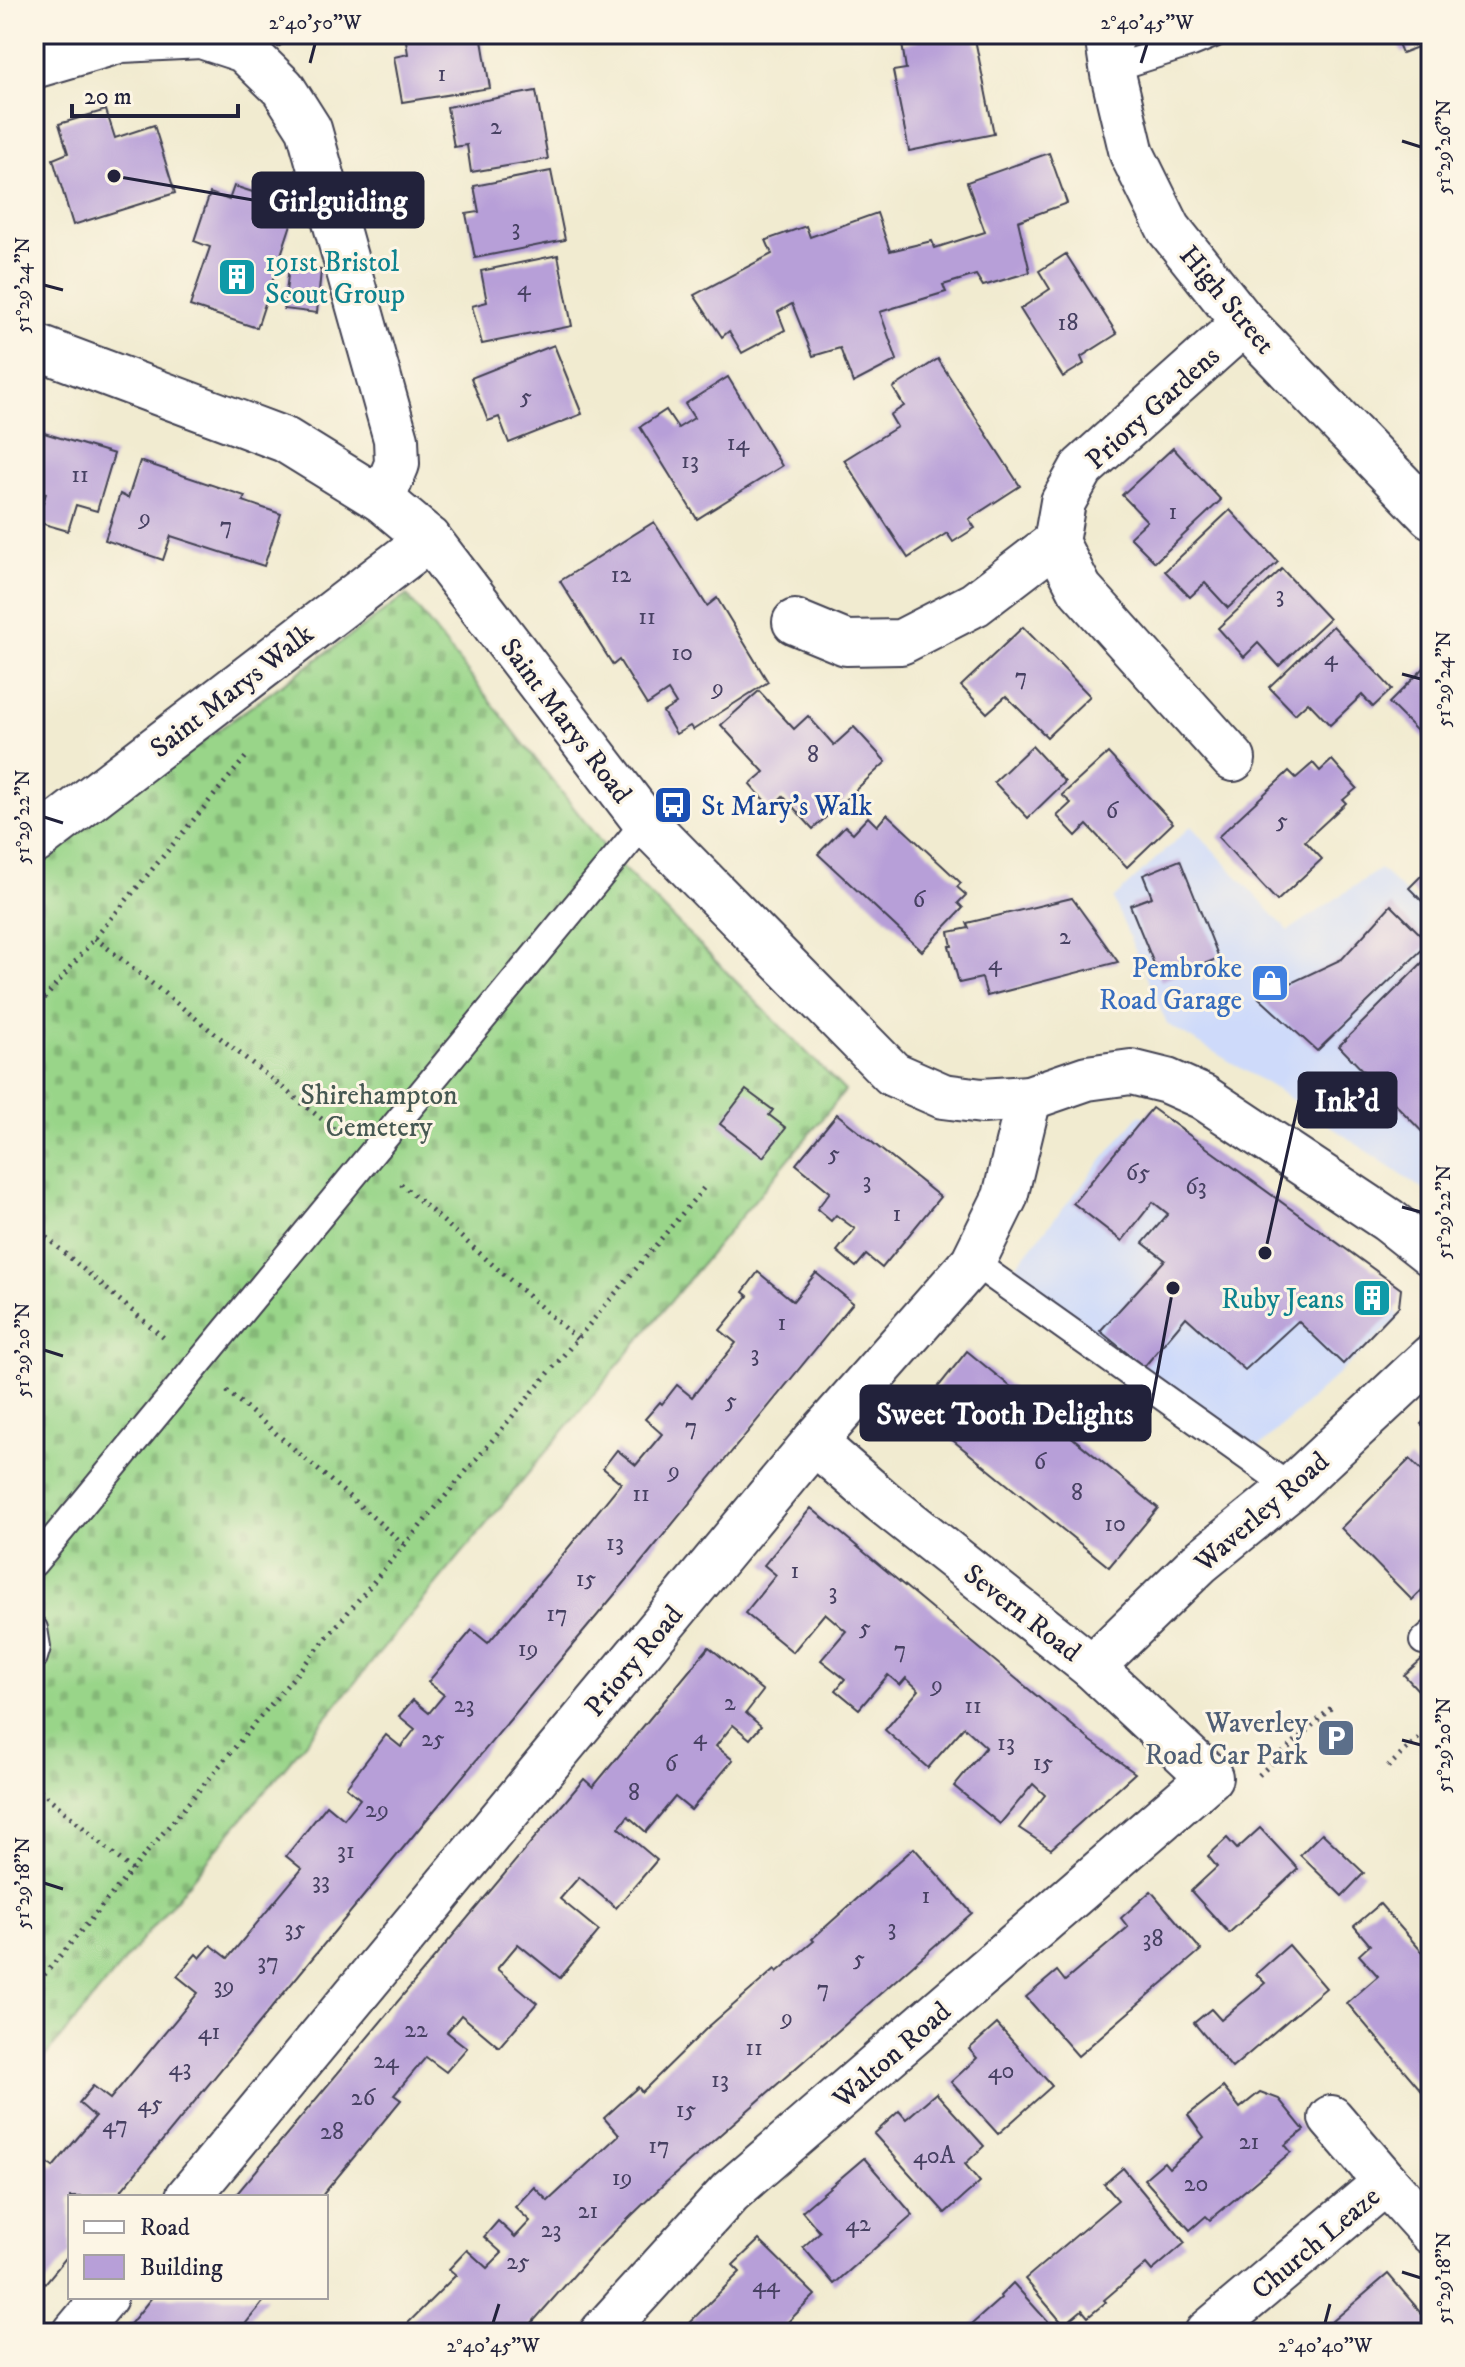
<svg xmlns="http://www.w3.org/2000/svg" width="1465" height="2367" font-family="'IM FELL DW Pica',serif">
<style>
.built{fill:#cedafa}
.cemetery{fill:url(#cemetery-stones);stroke:#5e7c62;stroke-width:2}
.building{fill:#b79fd8}
.lines{fill:none;stroke-linecap:round;stroke-linejoin:round}
.lane-casing{stroke:#414051;stroke-width:30}
.street-casing{stroke:#414051;stroke-width:48}
.secondary-casing{stroke:#414051;stroke-width:48}
.path{stroke:#414051;stroke-width:5;stroke-dasharray:2 6;stroke-linecap:butt}
.lane{stroke:#fff;stroke-width:26}
.street{stroke:#fff;stroke-width:44}
.secondary{stroke:#fff;stroke-width:44}
.ticks{fill:none;stroke:#22223b;stroke-width:3}
.labels{text-anchor:middle;stroke-width:6;stroke-linejoin:round;paint-order:stroke}
.number-label{font-size:24px;fill:#474162}
.culture-label{font-size:28px;fill:#0d838f;stroke:#fcf5e5;text-anchor:start}
.street-label{font-size:28px;fill:#22223b;stroke:#fcf5e5}
.transit-label{font-size:28px;fill:#164399;stroke:#fcf5e5;text-anchor:start}
.shop-label{font-size:28px;fill:#366cbe;stroke:#fcf5e5;text-anchor:end}
.park-label{font-size:28px;fill:#465852;stroke:#fcf5e5}
.service-label{font-size:28px;fill:#4e5e75;stroke:#fcf5e5;text-anchor:end}
.leader{fill:none;stroke:#22223b;stroke-width:3}
.callout-dot{fill:#22223b;stroke:#fcf5e5;stroke-width:3}
.callout{fill:#22223b;stroke:#22223b;stroke-width:3}
.callout-label{font-size:30px;text-anchor:middle;font-weight:bold;fill:#fff}
.neatline{fill:none;stroke:#22223b;stroke-width:3}
.ticks-label{font-size:20px;text-anchor:middle;fill:#22223b}
</style>
<defs>
<pattern id="cemetery-stones" width="16" height="16" patternUnits="userSpaceOnUse" patternTransform="scale(2)"><rect width="16" height="16" fill="#99d589"/><path d="M2 7V4a2 2 0 0 1 4 0v3zM10 15v-3a2 2 0 0 1 4 0v3z" fill="#84b777"/></pattern>
</defs>
<rect width="100%" height="100%" fill="#fcf5e5"/>
<filter id="ink" filterUnits="userSpaceOnUse"><feTurbulence type="fractalNoise" baseFrequency=".0125" numOctaves="2"/><feDisplacementMap in="SourceGraphic" scale="16" xChannelSelector="R" yChannelSelector="G"/><feConvolveMatrix kernelMatrix="1 2 1 2 8 2 1 2 1" color-interpolation-filters="sRGB"/></filter>
<filter id="wash" filterUnits="userSpaceOnUse"><feTurbulence type="fractalNoise" baseFrequency=".006" numOctaves="4" result="noise"/><feDisplacementMap in="SourceGraphic" scale="32" xChannelSelector="R" yChannelSelector="G"/><feGaussianBlur stdDeviation="1.8" result="paint"/><feColorMatrix in="noise" values="0 0 0 0 0 0 0 0 0 0 0 0 0 0 0 0 0 1.4 0 .05"/><feComposite in="paint" operator="in"/></filter>
<g filter="url(#wash)">
<rect width="100%" height="100%" fill="#f1ebd0"/>
<g class="built">
<polygon points="1191,826 1288,931 1380,869 1431,916 1431,1195 1279,1091 1167,1024 1113,899"/>
<polygon points="1139,1115 1162,1119 1389,1291 1399,1318 1258,1448 1010,1273"/>
</g>
<polygon class="cemetery" points="407,595 614,859 845,1091 34,2070 34,862"/>
<g id="blocks">
<g class="building">
<polygon points="267,34 298,34 278,47"/>
<polygon points="405,34 481,34 490,88 402,102 394,57 408,54"/>
<polygon points="915,34 974,34 994,134 909,151 893,71 906,69 902,44 917,41"/>
<polygon points="1394,34 1431,34 1431,42 1402,53"/>
<polygon points="536,91 548,159 471,172 467,145 454,147 447,107"/>
<polygon points="106,110 115,138 154,125 175,193 73,225 53,159 68,153 59,124"/>
<polygon points="1049,153 1067,203 1018,221 1030,272 983,286 976,275 943,285 946,292 880,312 897,360 853,383 840,348 813,356 792,304 778,312 785,330 742,353 729,331 722,337 694,295 772,254 766,240 806,226 810,237 877,213 890,251 932,241 935,248 985,232 967,182"/>
<polygon points="551,171 565,240 475,258 466,214 479,212 474,186"/>
<polygon points="234,186 297,206 257,328 190,306 210,247 194,241 210,193 229,200"/>
<polygon points="1066,254 1117,334 1081,357 1084,364 1063,377 1020,309 1050,289 1039,271"/>
<polygon points="558,255 572,326 482,344 472,306 487,302 481,271"/>
<polygon points="289,267 321,270 317,313 284,309"/>
<polygon points="554,345 582,414 509,443 499,417 488,421 471,378"/>
<polygon points="938,359 1020,486 969,519 975,528 953,542 947,533 908,558 844,460 897,427 890,415 904,406 893,388"/>
<polygon points="728,377 782,466 697,519 640,427 666,410 678,428 694,418 685,404"/>
<polygon points="34,430 114,454 97,511 76,505 68,531 37,522 46,493 34,490"/>
<polygon points="1173,448 1221,500 1155,562 1130,537 1147,521 1122,495"/>
<polygon points="140,461 245,496 243,501 281,514 264,566 171,536 163,560 105,540 120,494 128,498"/>
<polygon points="1230,510 1278,562 1228,608 1205,583 1190,597 1165,571"/>
<polygon points="654,522 707,606 717,598 768,682 693,730 690,726 676,734 663,712 676,704 668,691 647,705 619,660 613,665 560,581"/>
<polygon points="1282,569 1329,619 1279,666 1258,643 1244,657 1218,628"/>
<polygon points="1333,626 1392,689 1373,707 1362,695 1330,725 1308,702 1295,714 1269,687"/>
<polygon points="1023,627 1090,696 1047,737 1006,696 987,713 961,686"/>
<polygon points="1431,661 1431,745 1389,703"/>
<polygon points="759,691 794,729 808,716 834,745 854,727 886,762 813,829 783,796 771,808 750,784 764,772 721,725"/>
<polygon points="1032,746 1065,782 1028,818 994,782"/>
<polygon points="1108,753 1173,823 1127,867 1087,825 1076,836 1057,816 1071,803 1062,795"/>
<polygon points="1332,760 1357,788 1343,800 1346,803 1305,841 1322,859 1277,901 1218,837 1289,771 1296,778 1313,763 1320,771"/>
<polygon points="887,814 961,883 957,887 966,895 958,903 963,908 922,951 818,854 845,826 853,833 868,817 877,826"/>
<polygon points="1180,860 1219,958 1161,981 1130,905 1152,897 1143,875"/>
<polygon points="1431,866 1431,910 1409,888"/>
<polygon points="1072,898 1118,962 987,996 982,978 959,983 949,946 952,946 949,932 969,928 967,923"/>
<polygon points="1391,905 1429,943 1317,1051 1259,998 1342,959"/>
<polygon points="1431,954 1431,1141 1339,1046"/>
<polygon points="746,1090 773,1110 769,1115 786,1128 763,1157 720,1124"/>
<polygon points="1152,1108 1401,1289 1399,1306 1343,1364 1298,1321 1245,1370 1186,1317 1144,1367 1100,1331 1165,1260 1143,1243 1168,1214 1153,1202 1122,1241 1073,1203"/>
<polygon points="837,1114 940,1197 882,1268 866,1255 856,1267 837,1251 855,1229 836,1215 831,1221 817,1209 830,1192 796,1164"/>
<polygon points="758,1272 793,1301 816,1273 853,1303 626,1581 422,1825 116,2197 70,2197 70,2253 34,2297 34,2190 36,2187 34,2185 34,2160 38,2155 53,2167 95,2117 79,2103 93,2086 110,2099 198,1993 177,1976 196,1954 200,1958 211,1945 228,1958 302,1869 286,1856 327,1805 344,1819 360,1799 346,1787 386,1735 401,1747 415,1729 399,1716 413,1700 429,1713 444,1695 428,1682 472,1630 488,1643 547,1574 621,1483 603,1468 617,1450 636,1465 662,1434 645,1419 660,1402 662,1404 677,1385 692,1397 736,1343 720,1330 748,1296 743,1292"/>
<polygon points="967,1351 1158,1508 1109,1567 918,1412"/>
<polygon points="1431,1414 1431,1433 1421,1424"/>
<polygon points="1410,1459 1431,1480 1431,1581 1412,1600 1341,1528"/>
<polygon points="811,1508 1091,1741 1135,1773 1051,1849 1019,1828 1045,1795 1033,1784 1000,1824 954,1786 986,1747 964,1727 928,1768 885,1730 919,1690 906,1678 900,1685 888,1675 859,1709 836,1690 845,1679 821,1660 846,1631 825,1613 793,1652 745,1613 776,1575 764,1565"/>
<polygon points="709,1647 763,1691 746,1713 761,1726 750,1739 733,1725 716,1746 733,1760 691,1810 675,1797 646,1832 628,1816 619,1828 657,1860 616,1908 579,1877 560,1899 599,1931 560,1978 518,1944 497,1969 537,2003 499,2047 461,2015 447,2032 467,2048 446,2072 426,2057 394,2095 401,2100 321,2197 234,2197 584,1779 593,1787"/>
<polygon points="1431,1651 1431,1704 1404,1675"/>
<polygon points="1260,1828 1298,1869 1229,1933 1191,1891 1217,1867 1208,1856 1227,1838 1237,1849"/>
<polygon points="1322,1833 1364,1873 1342,1896 1300,1855"/>
<polygon points="914,1848 972,1913 664,2184 598,2248 523,2333 398,2333 456,2275 449,2269 467,2250 487,2268 502,2253 484,2237 498,2221 515,2237 530,2221 515,2207 534,2187 548,2201 619,2135 604,2118 638,2087 642,2092 707,2028 775,1969 777,1972 814,1941 812,1939"/>
<polygon points="1151,1891 1201,1950 1078,2056 1026,1997 1057,1971 1065,1981 1128,1927 1121,1918"/>
<polygon points="1380,1904 1431,1962 1431,2102 1347,2003 1378,1976 1359,1955 1370,1945 1354,1926"/>
<polygon points="1289,1945 1326,1988 1232,2068 1194,2023 1211,2009 1221,2020 1265,1983 1256,1974"/>
<polygon points="997,2024 1052,2086 998,2134 951,2082 977,2058 969,2049"/>
<polygon points="1223,2087 1240,2108 1260,2092 1279,2099 1304,2130 1285,2145 1291,2152 1210,2220 1206,2216 1190,2230 1144,2179 1164,2162 1169,2168 1204,2137 1188,2115"/>
<polygon points="936,2093 984,2146 965,2164 980,2182 945,2213 874,2134 899,2111 906,2119"/>
<polygon points="864,2158 913,2215 834,2284 803,2247 820,2232 802,2211"/>
<polygon points="1123,2168 1185,2243 1152,2271 1146,2264 1104,2300 1106,2302 1088,2317 1082,2310 1064,2325 1025,2279 1118,2200 1104,2184"/>
<polygon points="759,2240 815,2295 777,2333 679,2333 740,2272 733,2265"/>
<polygon points="1388,2274 1431,2324 1420,2333 1319,2333"/>
<polygon points="1013,2283 1058,2333 962,2333 1001,2298 1000,2296"/>
<polygon points="152,2297 267,2297 238,2333 123,2333"/>
</g>
</g>
</g>
<g filter="url(#ink)">
<use href="#blocks" fill-opacity="0" stroke="#414051" stroke-width="2"/>
<g class="lines">
<defs>
<g id="lane">
<polyline points="1113,68 1192,43 1214,34"/>
<polyline points="973,1262 1291,1488"/>
<polyline points="34,1563 645,822"/>
<polyline points="34,1629 37,1647 34,1657"/>
<polyline points="1423,1641 1431,1634"/>
</g>
<g id="street">
<polyline points="34,66 122,40 201,36 244,50 283,88 309,129 396,439 397,464 382,500"/>
<polyline points="34,346 285,440 382,500 429,539 645,822 893,1074 943,1096 982,1101 1029,1098 1087,1078 1131,1072 1167,1081 1203,1097 1388,1220 1431,1254"/>
<polyline points="795,622 846,643 901,642 975,604 1056,542"/>
<polyline points="1233,759 1080,589 1056,542 1063,502 1082,468 1244,323"/>
<polyline points="34,842 429,539"/>
<polyline points="1092,1667 1199,1563 1291,1488 1431,1357"/>
<polyline points="1331,2118 1386,2182"/>
<polyline points="188,2197 814,1442 973,1262 1005,1197 1029,1098"/>
<polyline points="75,2333 105,2297"/>
<polyline points="602,2333 730,2192 1210,1777 1092,1667 882,1501 814,1442"/>
<polyline points="1207,2333 1386,2182 1431,2232"/>
</g>
<polyline id="secondary" points="1107,34 1113,74 1132,154 1169,229 1244,323 1431,516"/>
</defs>
<use href="#lane" class="lane-casing"/>
<use href="#street" class="street-casing"/>
<use href="#secondary" class="secondary-casing"/>
<g class="path">
<polyline points="95,938 338,1132"/>
<polyline points="34,1011 246,757"/>
<polyline points="401,1184 577,1339"/>
<polyline points="34,1227 164,1338"/>
<polyline points="227,1391 405,1545"/>
<polyline points="1388,1767 1431,1726"/>
<polyline points="1259,1775 1332,1707"/>
<polyline points="34,1785 132,1870"/>
<polyline points="34,1987 707,1184"/>
</g>
<use href="#lane" class="lane"/>
<use href="#street" class="street"/>
<use href="#secondary" class="secondary"/>
</g>
</g>
<path class="ticks" d="M310 63 315 44M1141 63 1147 44M1402 141 1421 147M44 285 63 290M1402 674 1421 679M44 817 63 823M1402 1207 1421 1212M44 1350 63 1356M1402 1740 1421 1745M44 1883 63 1889M1402 2272 1421 2278M493 2323 499 2304M1325 2323 1330 2304"/>
<defs>
<symbol id="building-square" viewBox="-11 -11 22 22"><rect x="-9" y="-9" width="18" height="18" rx="4" fill="#0f9aa8" stroke="#fcf5e5"/><path d="M-4-6H4V6H1V3H-1V6H-4ZM-2.5-4.3h1.7v1.8h-1.7ZM.8-4.3h1.7v1.8H.8ZM-2.5-1h1.7V.8h-1.7ZM.8-1h1.7V.8H.8Z" fill="#fff"/></symbol>
<symbol id="bus-square" viewBox="-11 -11 22 22"><rect x="-9" y="-9" width="18" height="18" rx="4" fill="#1a4fb4" stroke="#fcf5e5"/><path d="M-5-6H5V4H4V6H2V4H-2V6H-4V4H-5ZM-3.5-4V0h7V-4ZM-3.5 1.2v1.5H-2V1.2ZM2 1.2v1.5H3.5V1.2Z" fill="#fff"/></symbol>
<symbol id="shop-square" viewBox="-11 -11 22 22"><rect x="-9" y="-9" width="18" height="18" rx="4" fill="#3f7fe0" stroke="#fcf5e5"/><path d="M-5-2.5h2.3a2.7 3.5 0 0 1 5.4 0H5L5.5 6h-11ZM-1.5-2.5h3a1.5 2.3 0 0 0-3 0Z" fill="#fff"/></symbol>
<symbol id="parking-square" viewBox="-11 -11 22 22"><rect x="-9" y="-9" width="18" height="18" rx="4" fill="#5c6f8a" stroke="#fcf5e5"/><path d="M-3.5-5.5H1a3.5 3.5 0 0 1 0 7H-1V5.5H-3.5ZM-1-3.4V-.6H.8a1.4 1.4 0 0 0 0-2.8Z" fill="#fff"/></symbol>
</defs>
<g fill-rule="evenodd">
<use href="#building-square" x="215" y="255" width="44" height="44"/>
<use href="#bus-square" x="651" y="783" width="44" height="44"/>
<use href="#shop-square" x="1248" y="961" width="44" height="44"/>
<use href="#building-square" x="1350" y="1276" width="44" height="44"/>
<use href="#parking-square" x="1314" y="1716" width="44" height="44"/>
</g>
<g class="labels">
<g class="number-label">
<text x="442" y="81">1</text>
<text x="496" y="134">2</text>
<text x="516" y="235">3</text>
<text x="524" y="295">4</text>
<text x="1068" y="330">18</text>
<text x="526" y="404">5</text>
<text x="738" y="450">14</text>
<text x="690" y="468">13</text>
<text x="80" y="482">11</text>
<text x="1173" y="519">1</text>
<text x="145" y="525">9</text>
<text x="226" y="533">7</text>
<text x="621" y="582">12</text>
<text x="1280" y="602">3</text>
<text x="647" y="624">11</text>
<text x="682" y="660">10</text>
<text x="1331" y="665">4</text>
<text x="1021" y="684">7</text>
<text x="718" y="695">9</text>
<text x="813" y="762">8</text>
<text x="1112" y="818">6</text>
<text x="1282" y="828">5</text>
<text x="919" y="907">6</text>
<text x="1065" y="944">2</text>
<text x="995" y="970">4</text>
<text x="834" y="1161">5</text>
<text x="1138" y="1180">65</text>
<text x="867" y="1188">3</text>
<text x="1196" y="1194">63</text>
<text x="897" y="1221">1</text>
<text x="782" y="1330">1</text>
<text x="755" y="1361">3</text>
<text x="731" y="1408">5</text>
<text x="691" y="1434">7</text>
<text x="1040" y="1469">6</text>
<text x="674" y="1478">9</text>
<text x="1077" y="1500">8</text>
<text x="641" y="1501">11</text>
<text x="1115" y="1531">10</text>
<text x="615" y="1550">13</text>
<text x="795" y="1578">1</text>
<text x="586" y="1586">15</text>
<text x="833" y="1599">3</text>
<text x="557" y="1621">17</text>
<text x="865" y="1635">5</text>
<text x="528" y="1656">19</text>
<text x="900" y="1657">7</text>
<text x="937" y="1692">9</text>
<text x="730" y="1710">2</text>
<text x="464" y="1712">23</text>
<text x="973" y="1713">11</text>
<text x="700" y="1744">4</text>
<text x="433" y="1746">25</text>
<text x="1006" y="1750">13</text>
<text x="1043" y="1770">15</text>
<text x="671" y="1771">6</text>
<text x="634" y="1800">8</text>
<text x="377" y="1817">29</text>
<text x="346" y="1858">31</text>
<text x="321" y="1888">33</text>
<text x="926" y="1903">1</text>
<text x="892" y="1935">3</text>
<text x="295" y="1936">35</text>
<text x="1153" y="1946">38</text>
<text x="859" y="1966">5</text>
<text x="268" y="1969">37</text>
<text x="224" y="1993">39</text>
<text x="823" y="1996">7</text>
<text x="787" y="2025">9</text>
<text x="416" y="2037">22</text>
<text x="209" y="2039">41</text>
<text x="754" y="2055">11</text>
<text x="386" y="2068">24</text>
<text x="180" y="2075">43</text>
<text x="1001" y="2078">40</text>
<text x="720" y="2087">13</text>
<text x="363" y="2105">26</text>
<text x="150" y="2111">45</text>
<text x="686" y="2117">15</text>
<text x="115" y="2132">47</text>
<text x="332" y="2139">28</text>
<text x="1249" y="2149">21</text>
<text x="659" y="2153">17</text>
<text x="934" y="2163">40A</text>
<text x="622" y="2185">19</text>
<text x="1196" y="2191">20</text>
<text x="588" y="2218">21</text>
<text x="858" y="2231">42</text>
<text x="551" y="2237">23</text>
<text x="518" y="2269">25</text>
<text x="766" y="2292">44</text>
</g>
<g class="culture-label">
<text x="265" y="271">191st Bristol<tspan x="265" dy="32">Scout Group</tspan></text>
<text x="1344" y="1308" text-anchor="end">Ruby Jeans</text>
</g>
<g class="street-label">
<text transform="translate(1228 299) rotate(50)" y="10">High Street</text>
<text transform="translate(1152 407) rotate(-42)" y="10">Priory Gardens</text>
<text transform="translate(231 690) rotate(-38)" y="10">Saint Marys Walk</text>
<text transform="translate(567 720) rotate(53)" y="10">Saint Marys Road</text>
<text transform="translate(1261 1511) rotate(-41)" y="10">Waverley Road</text>
<text transform="translate(1023 1612) rotate(38)" y="10">Severn Road</text>
<text transform="translate(633 1660) rotate(-50)" y="10">Priory Road</text>
<text transform="translate(891 2054) rotate(-41)" y="10">Walton Road</text>
<text transform="translate(1315 2242) rotate(-40)" y="10">Church Leaze</text>
</g>
<g class="transit-label">
<text x="701" y="815">St Mary's Walk</text>
</g>
<g class="shop-label">
<text x="1242" y="977">Pembroke<tspan x="1242" dy="32">Road Garage</tspan></text>
</g>
<g class="park-label">
<text x="379" y="1104">Shirehampton<tspan x="379" dy="32">Cemetery</tspan></text>
</g>
<g class="service-label">
<text x="1308" y="1732">Waverley<tspan x="1308" dy="32">Road Car Park</tspan></text>
</g>
</g>
<path class="leader" d="M114 176L253 200M1265 1253L1299 1100M1173 1288L1150 1413"/>
<g class="callout-dot">
<circle cx="114" cy="176" r="8"/>
<circle cx="1265" cy="1253" r="8"/>
<circle cx="1173" cy="1288" r="8"/>
</g>
<g class="callout">
<rect x="253" y="173" width="170" height="54" rx="8"/>
<rect x="1299" y="1073" width="97" height="54" rx="8"/>
<rect x="861" y="1386" width="289" height="54" rx="8"/>
</g>
<g class="callout-label">
<text x="338" y="211">Girlguiding</text>
<text x="1347" y="1111">Ink'd</text>
<text x="1005" y="1424">Sweet Tooth Delights</text>
</g>
<rect width="1465" height="2367" fill="none" stroke="#fcf5e5" stroke-width="88"/>
<rect x="68" y="2195" width="260" height="104" fill="#fcf5e5" stroke="#a5a1a1" stroke-width="2"/>
<rect x="84" y="2221" width="40" height="12" fill="#ffffff" stroke="#a5a1a1" stroke-width="2"/>
<text x="140" y="2235" font-size="24" fill="#22223b">Road</text>
<rect x="84" y="2255" width="40" height="24" fill="#b79fd8" stroke="#a5a1a1" stroke-width="2"/>
<text x="140" y="2275" font-size="24" fill="#22223b">Building</text>
<path d="M72 104v12h166v-12" fill="none" stroke="#22223b" stroke-width="4"/>
<text x="84" y="104" font-size="24" fill="#22223b" stroke="#fcf5e5" stroke-width="6" paint-order="stroke">20 m</text>
<rect x="44" y="44" width="1377" height="2279" class="neatline"/>
<g class="ticks-label">
<text x="315" y="29">2°40'50"W</text>
<text x="1147" y="29">2°40'45"W</text>
<text transform="translate(1443 147) rotate(-90)" y="7">51°29'26"N</text>
<text transform="translate(22 285) rotate(-90)" y="7">51°29'24"N</text>
<text transform="translate(1443 679) rotate(-90)" y="7">51°29'24"N</text>
<text transform="translate(22 817) rotate(-90)" y="7">51°29'22"N</text>
<text transform="translate(1443 1212) rotate(-90)" y="7">51°29'22"N</text>
<text transform="translate(22 1350) rotate(-90)" y="7">51°29'20"N</text>
<text transform="translate(1443 1745) rotate(-90)" y="7">51°29'20"N</text>
<text transform="translate(22 1883) rotate(-90)" y="7">51°29'18"N</text>
<text transform="translate(1443 2278) rotate(-90)" y="7">51°29'18"N</text>
<text x="493" y="2352">2°40'45"W</text>
<text x="1325" y="2352">2°40'40"W</text>
</g>
</svg>
